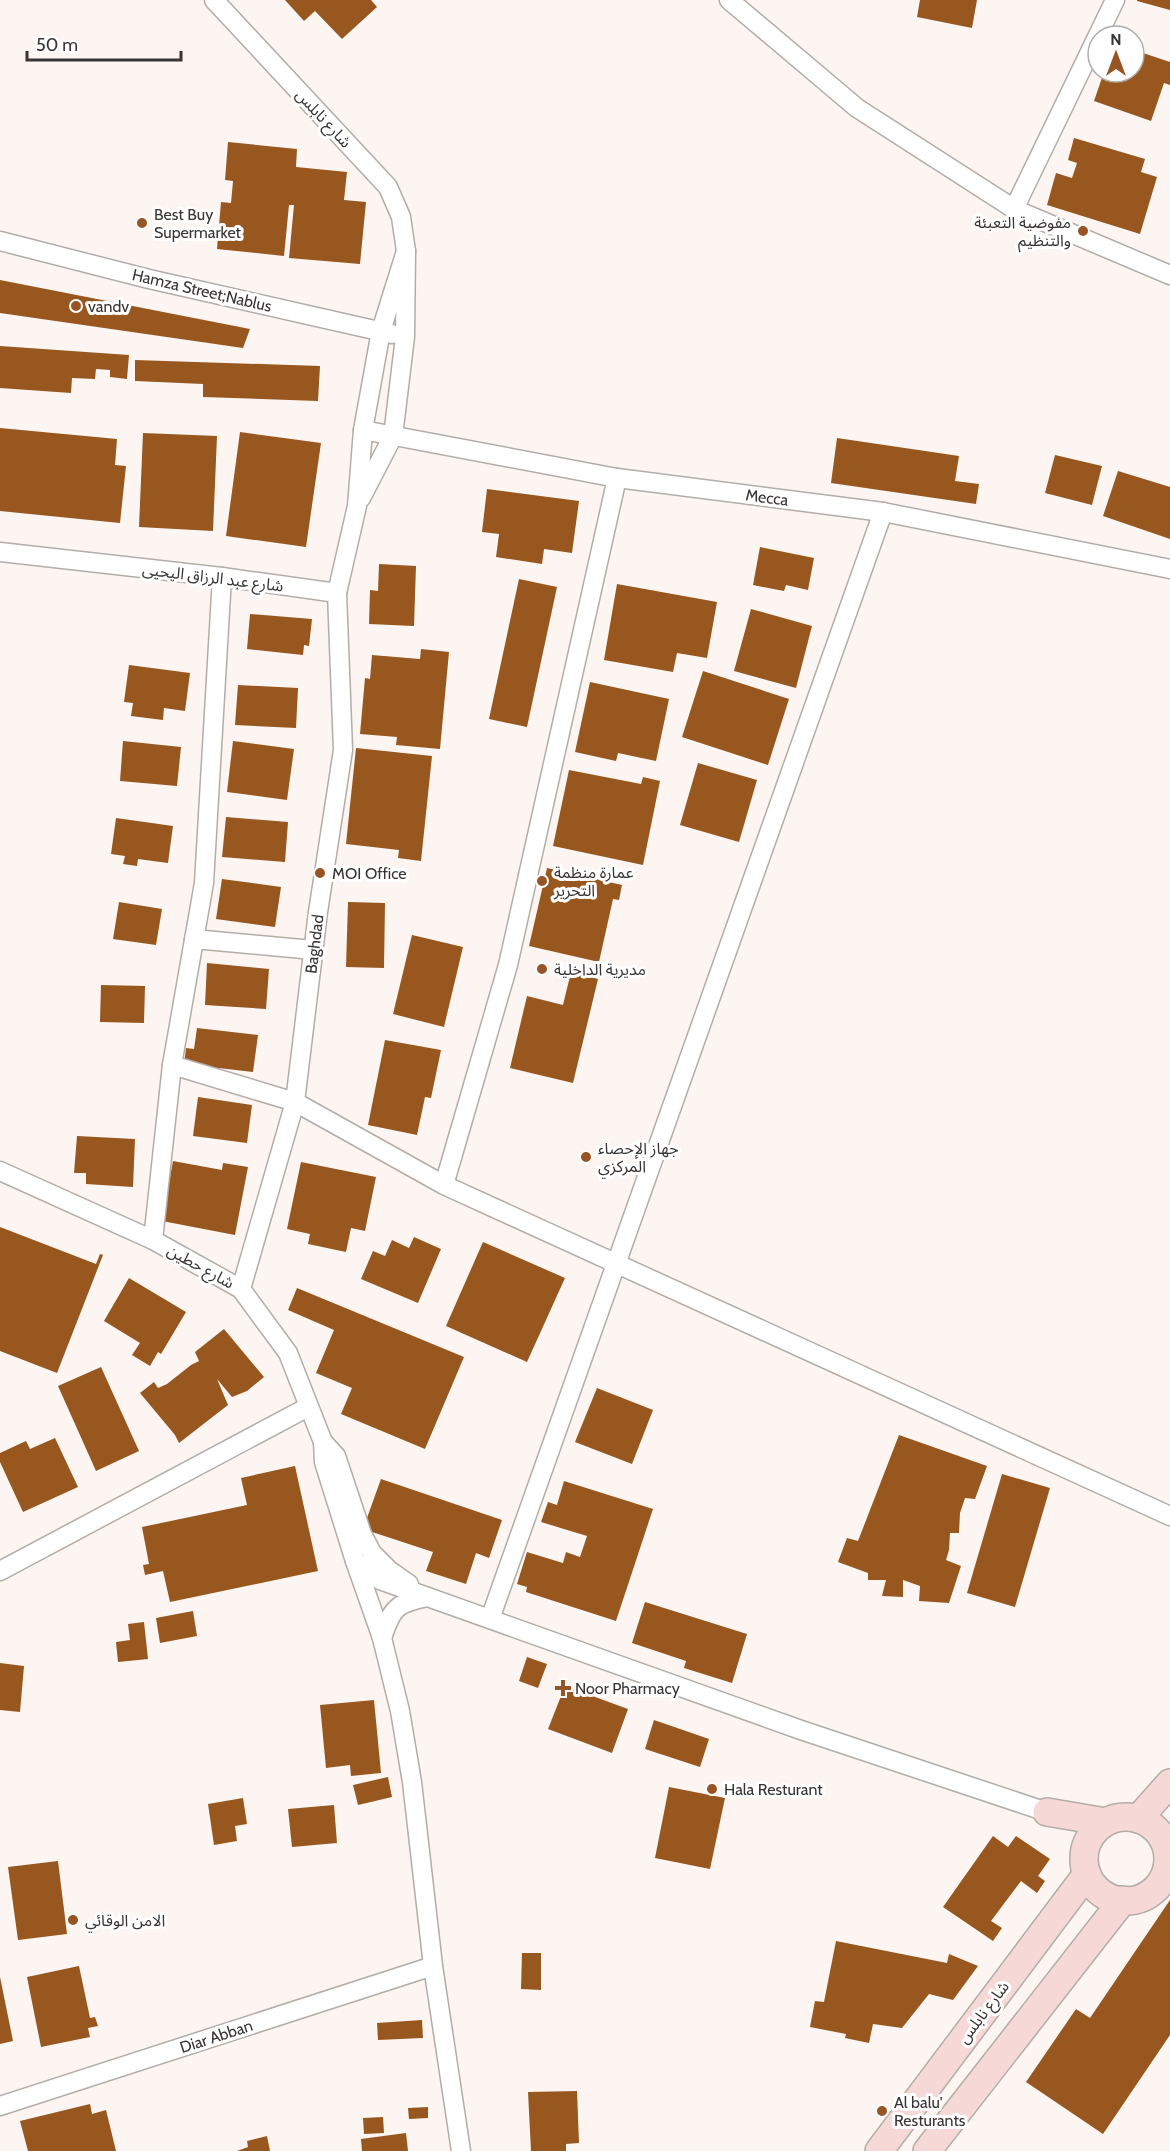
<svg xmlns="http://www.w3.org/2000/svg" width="1170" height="2151" font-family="Cabin,'Noto Sans Arabic',sans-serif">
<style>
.building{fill:#98571f}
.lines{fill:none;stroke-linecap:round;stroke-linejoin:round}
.minor-casing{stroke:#b3ada8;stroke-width:21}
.secondary-casing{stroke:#b3ada8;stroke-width:30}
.minor{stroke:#fff;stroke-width:18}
.secondary{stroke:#f6d8d7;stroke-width:27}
.poi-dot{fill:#985425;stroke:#fff;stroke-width:2}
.labels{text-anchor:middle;stroke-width:6;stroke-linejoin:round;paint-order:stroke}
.street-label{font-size:16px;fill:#373433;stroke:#fff}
.poi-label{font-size:16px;fill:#373433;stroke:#fff;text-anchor:start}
</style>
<rect width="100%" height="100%" fill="#fcf5f1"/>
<g class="building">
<polygon points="285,0 371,0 377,7 342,39 315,11 304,21"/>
<polygon points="920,0 977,0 972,28 917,17"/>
<polygon points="1137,0 1170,0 1170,10 1137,1"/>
<polygon points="1134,50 1170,62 1170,85 1164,83 1151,121 1094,101 1104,72 1134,72"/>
<polygon points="1074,138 1145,159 1141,172 1157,177 1140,234 1047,205 1056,173 1072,178 1077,163 1068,160"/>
<polygon points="228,142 297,149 296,167 347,172 344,200 366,202 360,264 289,258 294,205 289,205 284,256 217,249 221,202 231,203 233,181 225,180"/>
<polygon points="0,280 250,329 243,348 0,313"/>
<polygon points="0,346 129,355 127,379 110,377 110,370 96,369 95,379 72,378 71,393 0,388"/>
<polygon points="135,360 320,366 318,401 203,397 203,384 135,381"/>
<polygon points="0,428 117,439 115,465 126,466 120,523 0,511"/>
<polygon points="240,432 321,443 306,547 226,536"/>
<polygon points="143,433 217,436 213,531 139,527"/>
<polygon points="837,438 959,456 955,481 979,484 976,504 831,483"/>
<polygon points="1055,455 1102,466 1092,505 1045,493"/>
<polygon points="1118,471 1170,487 1170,539 1103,516"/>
<polygon points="487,489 579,501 572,553 544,549 542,564 496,557 499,534 482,532"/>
<polygon points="760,547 814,558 808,590 786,585 784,591 753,585"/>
<polygon points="379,564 416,566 414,626 369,624 370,590 378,591"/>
<polygon points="519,579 557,587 527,727 489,719"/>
<polygon points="617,584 717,602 707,658 677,653 673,672 604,660"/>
<polygon points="751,609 812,626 796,688 734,671"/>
<polygon points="250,614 312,619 309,646 304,645 303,655 247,649"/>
<polygon points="421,649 449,652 440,749 396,745 397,737 360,734 365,678 370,679 372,655 420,659"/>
<polygon points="129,665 190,673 185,711 164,708 163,720 131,716 133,703 124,702"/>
<polygon points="703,671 789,699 768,765 682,737"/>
<polygon points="590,682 669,699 656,761 618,753 616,761 575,752"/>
<polygon points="238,685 298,688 296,728 235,725"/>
<polygon points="123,741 181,747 177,786 120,781"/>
<polygon points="233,741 294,749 287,800 227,792"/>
<polygon points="356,748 432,756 421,861 398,858 399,850 346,844"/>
<polygon points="698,763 757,780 739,842 680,825"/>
<polygon points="569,770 641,784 643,777 660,781 643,865 553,846"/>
<polygon points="226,817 288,822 285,862 222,857"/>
<polygon points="116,818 173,826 168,863 138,859 137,866 123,864 125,856 111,854"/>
<polygon points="547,868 622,885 619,900 613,899 599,962 529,946"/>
<polygon points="222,879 281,887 275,927 216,919"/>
<polygon points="119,902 162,909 156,945 113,939"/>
<polygon points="348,902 385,903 384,968 346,967"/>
<polygon points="412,935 463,947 444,1027 393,1014"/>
<polygon points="207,963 269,969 266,1009 205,1005"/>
<polygon points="571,972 598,979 573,1083 510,1068 527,996 563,1005"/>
<polygon points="101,985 145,986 144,1023 100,1022"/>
<polygon points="197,1028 258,1035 253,1072 184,1064 186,1048 194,1049"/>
<polygon points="385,1040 441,1050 431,1098 425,1097 417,1135 368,1125"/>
<polygon points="198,1097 252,1105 247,1143 193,1136"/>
<polygon points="77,1136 135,1139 133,1187 86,1184 86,1173 74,1173"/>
<polygon points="173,1161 222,1170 223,1163 248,1167 235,1235 162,1221"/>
<polygon points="301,1162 376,1177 365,1231 351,1228 346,1252 308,1244 310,1234 287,1229"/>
<polygon points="0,1227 96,1264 100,1254 103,1255 57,1373 0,1351"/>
<polygon points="414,1237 441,1249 418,1303 361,1279 373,1251 385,1256 392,1240 409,1248"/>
<polygon points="483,1242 565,1278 527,1362 446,1326"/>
<polygon points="129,1278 186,1312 161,1354 158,1352 150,1366 132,1355 140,1343 104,1321"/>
<polygon points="297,1288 464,1357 425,1449 341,1414 352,1388 316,1373 334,1330 288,1310"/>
<polygon points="224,1329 264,1377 247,1391 232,1397 217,1379 228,1405 179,1443 175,1435 140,1393 154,1382 158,1388 167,1384 191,1365 199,1361 195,1352"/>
<polygon points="101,1367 139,1451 96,1471 58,1386"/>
<polygon points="597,1388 653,1410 632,1464 575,1442"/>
<polygon points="899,1435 987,1466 975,1499 965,1498 960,1513 959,1533 950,1533 949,1550 946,1560 961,1566 949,1603 919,1601 920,1586 903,1580 903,1597 882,1596 886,1580 868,1580 868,1573 838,1562 847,1538 858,1541"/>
<polygon points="55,1438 78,1487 23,1512 0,1462 0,1453 26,1441 30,1449"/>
<polygon points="295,1466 318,1571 170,1602 163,1571 145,1575 143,1565 149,1564 142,1527 247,1505 241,1478"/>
<polygon points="1002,1474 1050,1488 1015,1607 967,1593"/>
<polygon points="381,1479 502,1520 489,1558 476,1553 466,1584 426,1571 433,1552 363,1529"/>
<polygon points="564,1481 653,1509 616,1621 526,1592 527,1587 517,1584 527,1552 563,1563 566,1552 580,1557 587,1536 541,1522 548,1502 557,1505"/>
<polygon points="645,1602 747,1634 732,1683 684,1668 686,1661 632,1643"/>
<polygon points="193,1611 197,1636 160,1643 156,1618"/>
<polygon points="144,1622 148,1659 118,1662 116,1642 130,1640 128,1624"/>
<polygon points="527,1657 547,1664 538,1688 519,1681"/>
<polygon points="0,1663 24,1666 20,1712 0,1710"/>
<polygon points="565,1686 628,1709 612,1753 548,1729"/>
<polygon points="374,1700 381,1773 351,1776 350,1765 326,1768 320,1705"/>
<polygon points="654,1720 709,1739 700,1767 645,1749"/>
<polygon points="388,1777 392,1797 358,1805 353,1785"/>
<polygon points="669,1787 725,1798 710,1869 655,1858"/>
<polygon points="243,1798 247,1824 235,1826 237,1841 214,1845 208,1804"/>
<polygon points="334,1805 337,1843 292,1847 288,1809"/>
<polygon points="993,1836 1008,1847 1016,1836 1050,1859 1038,1876 1045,1881 1037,1893 1021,1881 991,1921 1002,1928 993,1941 943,1907"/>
<polygon points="58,1861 67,1934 18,1940 8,1867"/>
<polygon points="1170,1900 1170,2035 1103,2134 1026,2082 1076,2009 1090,2018"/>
<polygon points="836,1941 947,1963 949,1954 978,1966 953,2000 929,1994 902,2028 873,2024 869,2043 845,2038 846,2034 810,2027 815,2001 824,2002"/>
<polygon points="522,1953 541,1953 541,1990 521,1989"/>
<polygon points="79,1966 90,2018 95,2017 98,2026 88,2028 90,2037 41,2047 27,1977"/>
<polygon points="0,1977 13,2041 0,2044"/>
<polygon points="422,2020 423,2038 378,2040 377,2023"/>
<polygon points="577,2091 579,2143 566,2144 566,2151 531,2151 528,2092"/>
<polygon points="90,2104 92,2114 106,2110 116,2151 28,2151 20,2121"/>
<polygon points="428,2107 428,2118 409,2119 408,2108"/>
<polygon points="383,2117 384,2133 364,2134 363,2118"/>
<polygon points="406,2133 408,2151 362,2151 361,2139"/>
<polygon points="267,2136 270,2151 237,2151 248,2147 247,2141"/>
</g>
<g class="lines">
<defs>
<g id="minor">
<polyline points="214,0 388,187 401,217 406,251 405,337 393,436 361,498"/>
<polyline points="729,0 857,108 1014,209 1170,275"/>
<polyline points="1014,209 1115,0"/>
<polyline points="0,241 149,279 392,334"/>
<polyline points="363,430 617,478 883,512 1170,569"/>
<polyline points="0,552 222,577 337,593 357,506 363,430 381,331 406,251"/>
<polyline points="194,939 313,950"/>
<polyline points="172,1065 295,1102 444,1185 1170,1516"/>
<polyline points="0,1171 153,1240 241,1289 288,1353 323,1442 336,1456 362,1534 372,1553 389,1570 409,1584"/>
<polyline points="444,1185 508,965 617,478"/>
<polyline points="153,1240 172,1065 204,883 222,577"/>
<polyline points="241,1289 295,1102 318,912 343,750 337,593"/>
<polyline points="323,1442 324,1462 355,1561 380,1580 801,1730 1047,1812"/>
<polyline points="355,1561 382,1638 400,1711 412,1782 433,1966 461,2151"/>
<polyline points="0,1571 308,1407"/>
<polyline points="490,1619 883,512"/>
<path d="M382 1638C392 1608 396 1603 428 1597"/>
<polyline points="0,2106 433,1966"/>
</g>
<g id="secondary">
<polyline points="1047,1812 1106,1822"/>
<circle cx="1126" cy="1859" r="42"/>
<polyline points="1138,1819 1170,1783"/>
<polyline points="879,2151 1087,1874"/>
<polyline points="927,2151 1123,1900"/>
</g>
</defs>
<use href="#minor" class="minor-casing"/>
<use href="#secondary" class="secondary-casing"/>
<use href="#minor" class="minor"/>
<use href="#secondary" class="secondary"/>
</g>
<g class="poi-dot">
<circle cx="142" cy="223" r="6"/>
<circle cx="1083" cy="231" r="6"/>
<circle cx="76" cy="306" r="6"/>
<circle cx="320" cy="873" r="6"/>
<circle cx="542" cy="881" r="6"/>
<circle cx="542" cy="969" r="6"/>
<circle cx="586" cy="1157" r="6"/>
<path d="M560 1679h6v6h6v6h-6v6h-6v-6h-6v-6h6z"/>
<circle cx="712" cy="1789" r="6"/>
<circle cx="73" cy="1920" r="6"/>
<circle cx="882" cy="2111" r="6"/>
</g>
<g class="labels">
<g class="street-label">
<text transform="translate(324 118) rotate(47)" y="6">شارع نابلس</text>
<text transform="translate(202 290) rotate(13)" y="6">Hamza Street;Nablus</text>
<text transform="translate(767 497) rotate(7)" y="6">Mecca</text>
<text transform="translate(213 577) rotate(7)" y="6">شارع عبد الرزاق اليحيى</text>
<text transform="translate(314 944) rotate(-83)" y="6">Baghdad</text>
<text transform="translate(201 1266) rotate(29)" y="6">شارع حطين</text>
<text transform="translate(983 2012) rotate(-53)" y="6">شارع نابلس</text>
<text transform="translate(216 2036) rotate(-18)" y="6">Diar Abban</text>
</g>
<g class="poi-label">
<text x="154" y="220">Best Buy<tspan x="154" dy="18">Supermarket</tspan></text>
<text x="1071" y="228" text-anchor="end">مفوضية التعبئة<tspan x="1071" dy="18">والتنظيم</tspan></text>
<text x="88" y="312">vandv</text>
<text x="554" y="878">عمارة منظمة<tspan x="554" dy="18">التحرير</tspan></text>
<text x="332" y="879">MOI Office</text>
<text x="554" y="975">مديرية الداخلية</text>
<text x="598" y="1154">جهاز الإحصاء<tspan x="598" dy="18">المركزي</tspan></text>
<text x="575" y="1694">Noor Pharmacy</text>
<text x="724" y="1795">Hala Resturant</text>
<text x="85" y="1926">الامن الوقائي</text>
<text x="894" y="2108">Al balu'<tspan x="894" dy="18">Resturants</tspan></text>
</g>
</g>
<g transform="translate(1116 54)"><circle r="28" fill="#ffffff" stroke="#afaead" stroke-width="1.5"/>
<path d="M0-4.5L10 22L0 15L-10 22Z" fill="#985425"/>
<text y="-9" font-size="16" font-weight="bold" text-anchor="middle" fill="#373433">N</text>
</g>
<path d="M27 51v9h154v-9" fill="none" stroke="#373433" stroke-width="3"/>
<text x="36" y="51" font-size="18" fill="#373433" stroke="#ffffff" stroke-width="4.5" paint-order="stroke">50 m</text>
</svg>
